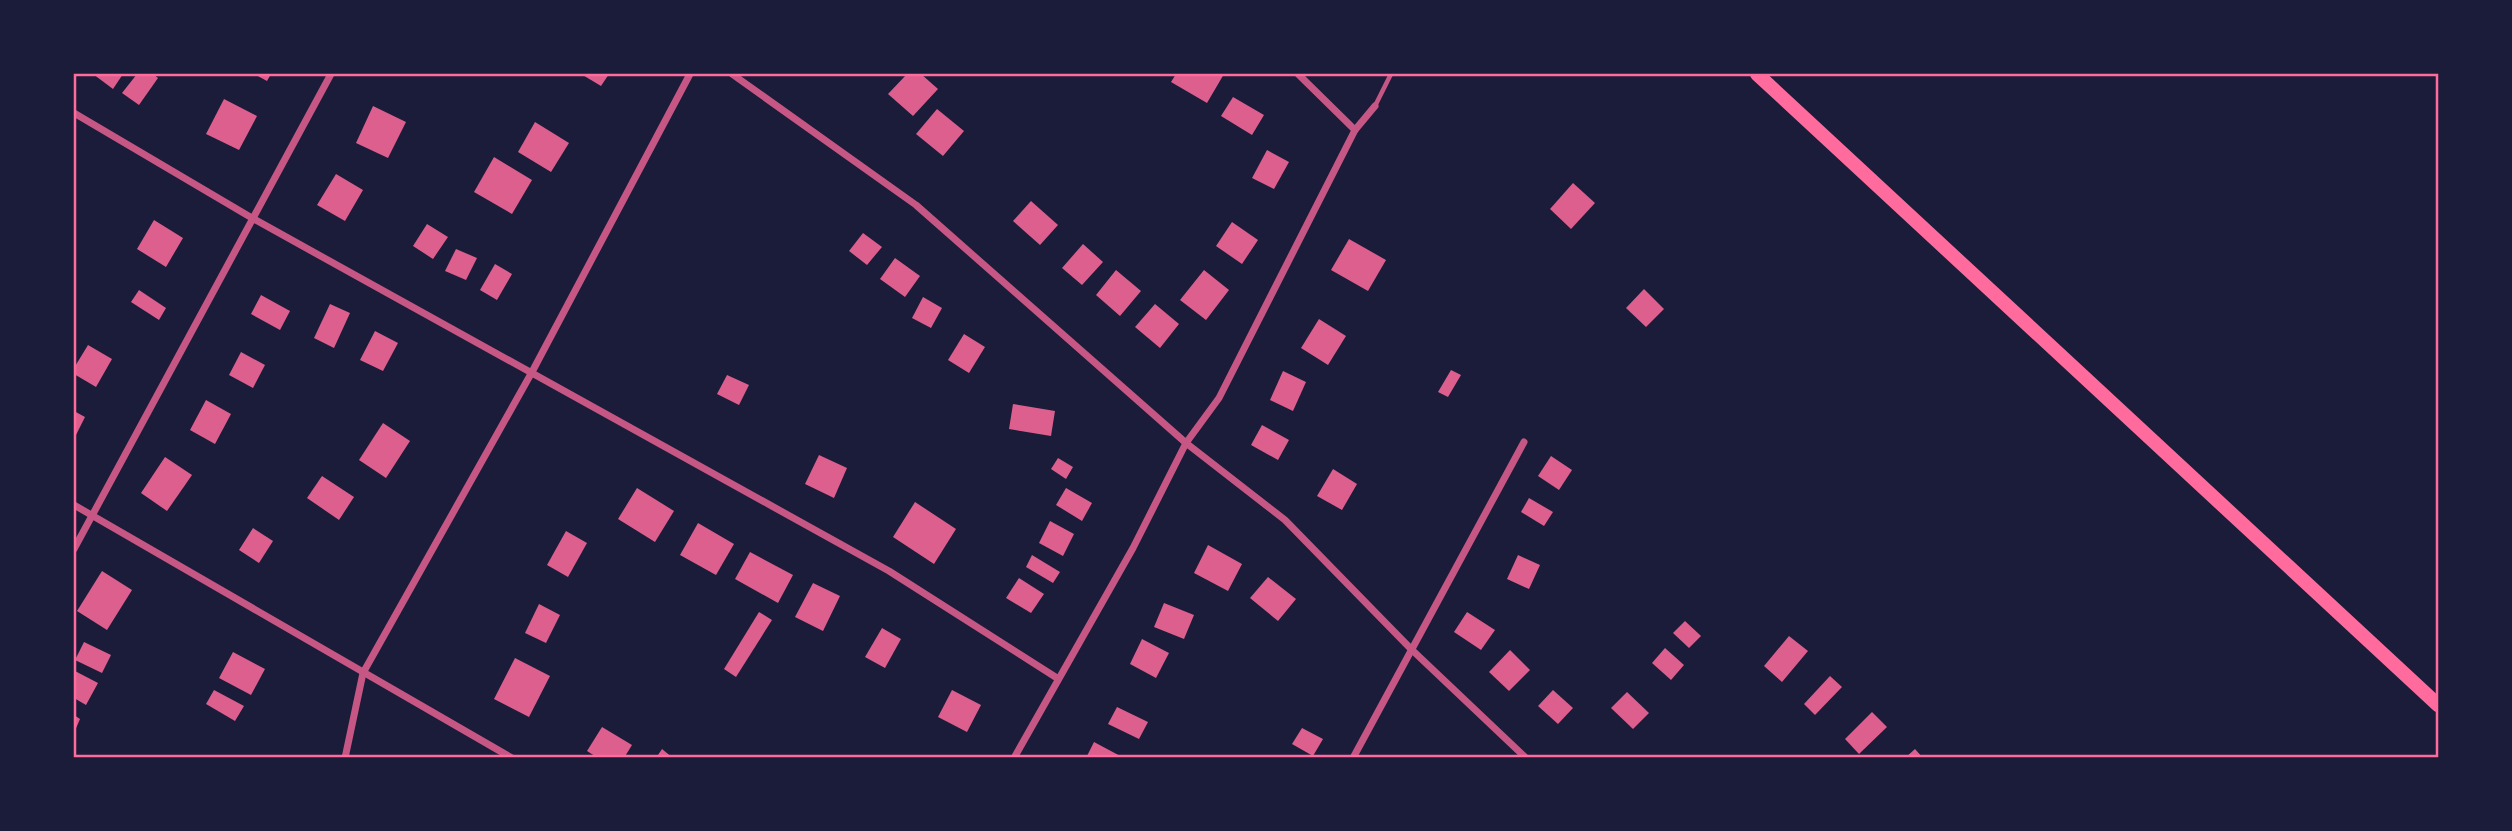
<svg xmlns="http://www.w3.org/2000/svg" width="2512" height="831" font-family="'Nunito Sans',sans-serif">
<style>
.building{fill:#dd5f8e}
.lines{fill:none;stroke-linecap:round;stroke-linejoin:round}
.service{stroke:#c65784;stroke-width:4.5}
.minor{stroke:#c65784;stroke-width:7}
.trunk{stroke:#ff6b9d;stroke-width:14}
.neatline{fill:none;stroke:#ff6b9d;stroke-width:2.5}
</style>
<rect width="100%" height="100%" fill="#1b1b3a"/>
<g class="building">
<polygon points="93,74 123,74 113,89"/>
<polygon points="137,74 153,74 158,78 139,105 122,93"/>
<polygon points="254,74 271,74 267,81"/>
<polygon points="581,74 609,74 601,86"/>
<polygon points="907,74 921,74 938,89 913,116 888,94"/>
<polygon points="1176,74 1224,74 1207,103 1171,82"/>
<polygon points="1233,97 1264,115 1252,135 1221,116"/>
<polygon points="224,99 257,116 239,150 206,134"/>
<polygon points="373,106 406,122 388,158 356,143"/>
<polygon points="937,109 964,131 943,156 916,134"/>
<polygon points="535,122 569,143 551,172 518,152"/>
<polygon points="1267,150 1289,162 1274,189 1252,178"/>
<polygon points="494,157 532,180 512,214 474,192"/>
<polygon points="336,174 363,190 345,221 317,205"/>
<polygon points="1573,183 1595,203 1571,229 1550,209"/>
<polygon points="1031,201 1058,225 1040,245 1013,221"/>
<polygon points="154,220 183,238 166,267 137,249"/>
<polygon points="1232,222 1258,240 1242,264 1216,246"/>
<polygon points="427,224 448,237 433,259 413,246"/>
<polygon points="863,233 882,247 867,265 849,251"/>
<polygon points="1349,239 1386,260 1368,291 1331,270"/>
<polygon points="1083,244 1103,262 1082,285 1062,268"/>
<polygon points="456,249 477,258 466,280 445,271"/>
<polygon points="895,258 920,276 905,297 880,279"/>
<polygon points="495,264 512,274 497,300 480,290"/>
<polygon points="1116,270 1141,291 1120,316 1096,295"/>
<polygon points="1204,270 1229,290 1206,320 1180,300"/>
<polygon points="1644,289 1664,309 1646,327 1626,308"/>
<polygon points="139,290 166,308 159,320 131,302"/>
<polygon points="261,295 290,311 280,330 251,314"/>
<polygon points="923,297 942,308 931,328 912,318"/>
<polygon points="330,304 350,313 334,348 314,338"/>
<polygon points="1155,304 1179,324 1160,348 1135,327"/>
<polygon points="1319,319 1346,336 1328,365 1301,348"/>
<polygon points="375,331 398,343 383,371 360,360"/>
<polygon points="964,334 985,347 969,373 948,360"/>
<polygon points="88,345 112,359 96,387 74,374 74,368"/>
<polygon points="241,352 265,365 253,388 229,375"/>
<polygon points="1451,370 1461,375 1448,397 1438,392"/>
<polygon points="1283,371 1306,382 1293,411 1270,400"/>
<polygon points="727,375 749,385 739,405 717,394"/>
<polygon points="206,400 231,414 215,444 190,430"/>
<polygon points="1013,404 1055,411 1051,436 1009,429"/>
<polygon points="74,411 85,417 76,435 74,434"/>
<polygon points="383,423 410,441 386,478 359,460"/>
<polygon points="1262,425 1289,440 1278,460 1251,445"/>
<polygon points="819,455 847,468 834,498 805,484"/>
<polygon points="1551,456 1572,470 1559,490 1538,476"/>
<polygon points="165,457 192,475 167,511 141,493"/>
<polygon points="1058,458 1073,467 1066,479 1051,469"/>
<polygon points="1333,469 1357,484 1342,510 1317,496"/>
<polygon points="322,476 354,497 339,520 307,498"/>
<polygon points="637,488 674,511 655,542 618,519"/>
<polygon points="1066,488 1092,503 1082,521 1056,505"/>
<polygon points="1529,498 1553,512 1544,526 1521,512"/>
<polygon points="915,502 956,529 934,564 893,537"/>
<polygon points="1050,521 1074,534 1063,556 1039,543"/>
<polygon points="698,523 734,544 716,575 680,555"/>
<polygon points="253,528 273,541 259,563 239,550"/>
<polygon points="566,531 587,543 568,577 547,565"/>
<polygon points="1208,545 1242,564 1228,591 1194,573"/>
<polygon points="750,552 793,575 778,603 735,579"/>
<polygon points="1032,555 1060,572 1053,583 1026,567"/>
<polygon points="1518,555 1540,565 1529,589 1507,579"/>
<polygon points="102,571 132,590 107,630 77,611"/>
<polygon points="1268,577 1296,599 1278,621 1250,598"/>
<polygon points="1019,578 1044,594 1031,613 1006,598"/>
<polygon points="813,583 840,596 823,631 795,617"/>
<polygon points="1164,603 1194,615 1184,639 1154,627"/>
<polygon points="539,604 560,615 546,643 525,633"/>
<polygon points="759,612 772,620 736,677 724,669"/>
<polygon points="1467,612 1495,630 1481,650 1454,632"/>
<polygon points="1685,621 1701,636 1689,648 1673,633"/>
<polygon points="882,628 901,639 885,668 865,657"/>
<polygon points="1789,636 1808,651 1782,682 1764,666"/>
<polygon points="1142,639 1169,653 1156,678 1130,664"/>
<polygon points="84,642 111,655 102,673 75,660"/>
<polygon points="1665,648 1684,665 1671,680 1652,663"/>
<polygon points="1510,650 1530,670 1509,691 1489,672"/>
<polygon points="233,652 265,669 251,695 219,678"/>
<polygon points="515,658 550,676 529,717 494,699"/>
<polygon points="75,671 98,683 86,705 74,698"/>
<polygon points="1830,676 1842,687 1815,715 1804,704"/>
<polygon points="214,690 244,706 235,721 206,704"/>
<polygon points="952,690 981,705 967,732 938,717"/>
<polygon points="1553,690 1573,708 1558,724 1538,706"/>
<polygon points="1627,692 1649,713 1633,729 1611,708"/>
<polygon points="1117,707 1148,722 1139,739 1108,724"/>
<polygon points="1872,712 1887,727 1859,754 1845,739"/>
<polygon points="74,715 80,719 74,733"/>
<polygon points="602,727 632,745 624,758 598,758 587,751"/>
<polygon points="1302,728 1323,739 1313,756 1292,744"/>
<polygon points="1094,742 1124,758 1086,758"/>
<polygon points="662,749 673,758 656,758"/>
<polygon points="1915,749 1923,758 1905,758"/>
</g>
<g class="lines">
<polyline class="service" points="1375,106 1391,74"/>
<g class="minor">
<polyline points="732,74 916,205 1186,443 1285,520 1411,649 1526,758"/>
<polyline points="1298,74 1355,130"/>
<polyline points="74,113 252,218 889,571 1057,678"/>
<polyline points="74,505 512,758"/>
<polyline points="74,549 331,74"/>
<polyline points="345,758 363,673 532,372 690,74"/>
<polyline points="1014,758 1133,548 1186,443 1219,398 1355,130 1375,106"/>
<polyline points="1353,758 1524,442"/>
</g>
<polyline class="trunk" points="1757,74 2438,705"/>
</g>
<rect width="2512" height="831" fill="none" stroke="#1b1b3a" stroke-width="150"/>
<rect x="75" y="75" width="2362" height="681" class="neatline"/>
</svg>
